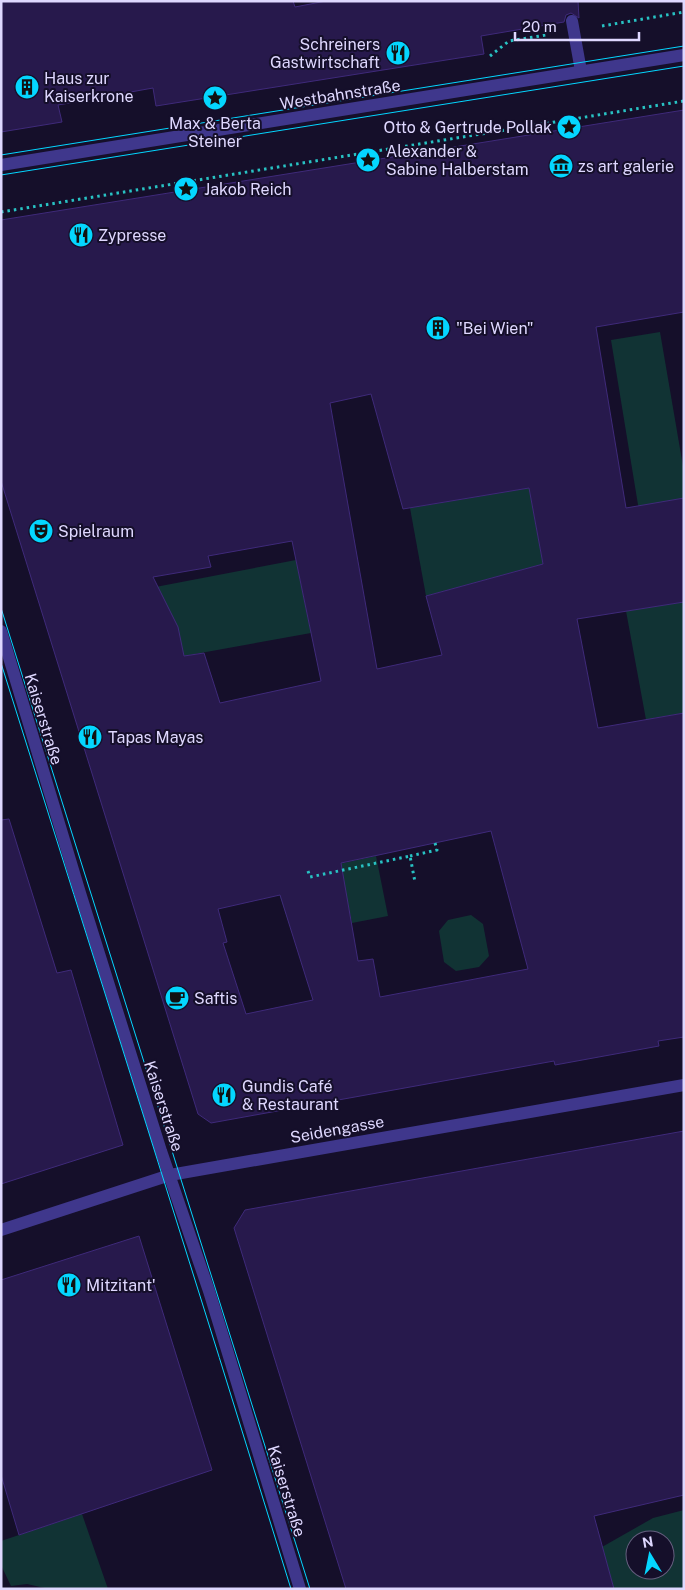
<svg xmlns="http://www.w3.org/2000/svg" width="685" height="1590" font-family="'Public Sans',sans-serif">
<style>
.green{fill:#113334;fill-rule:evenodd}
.building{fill:#27194c;stroke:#3f2a7a;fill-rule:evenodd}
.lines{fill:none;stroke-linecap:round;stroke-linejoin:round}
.path{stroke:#28c2c3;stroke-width:3;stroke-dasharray:2.5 4;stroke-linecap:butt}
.service{stroke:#3f378c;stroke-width:12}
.minor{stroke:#3f378c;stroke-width:12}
.tram{stroke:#04d6ff;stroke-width:1}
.labels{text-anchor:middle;stroke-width:4;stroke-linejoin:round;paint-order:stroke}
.poi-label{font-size:16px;fill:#dfd8ff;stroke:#150f2a;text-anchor:start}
.street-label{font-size:16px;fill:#dfd8ff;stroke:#150f2a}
</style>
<rect width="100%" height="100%" fill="#150f2a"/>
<g class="green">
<polygon points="660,332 684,472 684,516 641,523 611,340"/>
<polygon points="529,488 543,564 426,596 410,508"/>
<path d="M296 560 311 633 184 656C178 627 171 606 145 589Z"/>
<polygon points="684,602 684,713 654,718 656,734 649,736 626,611"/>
<polygon points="376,856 388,916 352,923 345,889 289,924 274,878"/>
<polygon points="471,915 483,924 489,956 479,967 456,971 444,962 439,931 448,920"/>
<path d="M684 1510V1589H614L602 1547 653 1518ZM635 1540H665V1570H635Z"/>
<polygon points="82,1514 108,1589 49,1589 27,1584 11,1586 1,1565 1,1541"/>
</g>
<g class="building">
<polygon points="1,1 293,1 295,7 326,1 578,1 579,18 571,13 566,15 564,22 481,36 484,54 156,106 153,88 58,105 62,122 1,132"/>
<path d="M684 110V312L596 327 626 508 684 498V602L577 619 598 728 684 713V1037L658 1041 659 1046 555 1065 554 1061 211 1123 198 1114 1 481V220ZM371 394 403 509 529 488 543 564 426 596 442 655 377 669 330 403ZM292 541 321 681 220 703 204 653 184 656 178 627 153 577 211 567 208 556ZM491 831 528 969 380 997 373 959 358 961 341 863ZM280 895 313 1000 246 1014 223 943 227 942 218 909Z"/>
<polygon points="9,819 57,973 71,970 123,1145 1,1184 1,820"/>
<polygon points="684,1131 684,1495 594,1516 614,1589 346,1589 234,1228 245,1210"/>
<polygon points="139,1236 212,1470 19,1535 1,1475 1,1280"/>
</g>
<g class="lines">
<g class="path">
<polyline points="602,26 684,12"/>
<polyline points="490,56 509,41 546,35"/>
<polyline points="1,212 684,101"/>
<polyline points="410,856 437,850 435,843"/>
<polyline points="308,871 310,877 410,856 415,882"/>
</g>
<polyline class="service" points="572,21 581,71"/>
<g class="minor">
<polyline points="1,165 684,55"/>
<polyline points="1,631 80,893 161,1151 209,1291 300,1589"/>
<polyline points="1,1230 170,1175 684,1085"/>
</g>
<g class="tram">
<polyline points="1,155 684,46"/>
<polyline points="1,175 684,66"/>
<polyline points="1,608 310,1589"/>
<path d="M1 663C98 972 196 1280 291 1589"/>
</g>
</g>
<defs>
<symbol id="restaurant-disc" viewBox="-11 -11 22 22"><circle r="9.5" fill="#04d6ff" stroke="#150f2a"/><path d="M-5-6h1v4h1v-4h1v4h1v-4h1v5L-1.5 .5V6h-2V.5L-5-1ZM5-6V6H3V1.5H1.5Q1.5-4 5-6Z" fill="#111"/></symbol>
<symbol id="building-disc" viewBox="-11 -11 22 22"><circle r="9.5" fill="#04d6ff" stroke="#150f2a"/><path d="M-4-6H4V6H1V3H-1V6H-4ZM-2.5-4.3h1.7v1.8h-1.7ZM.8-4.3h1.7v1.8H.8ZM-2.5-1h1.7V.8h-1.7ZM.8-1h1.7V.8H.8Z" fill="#111"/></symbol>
<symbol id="sight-disc" viewBox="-11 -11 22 22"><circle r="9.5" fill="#04d6ff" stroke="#150f2a"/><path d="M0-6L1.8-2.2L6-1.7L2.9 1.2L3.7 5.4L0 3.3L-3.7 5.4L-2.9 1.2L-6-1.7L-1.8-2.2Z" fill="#111"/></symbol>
<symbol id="museum-disc" viewBox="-11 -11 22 22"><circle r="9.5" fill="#04d6ff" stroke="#150f2a"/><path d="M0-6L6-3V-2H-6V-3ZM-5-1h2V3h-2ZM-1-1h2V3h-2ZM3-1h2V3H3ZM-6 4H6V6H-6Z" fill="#111"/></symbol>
<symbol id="theatre-disc" viewBox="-11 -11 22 22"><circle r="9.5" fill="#04d6ff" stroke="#150f2a"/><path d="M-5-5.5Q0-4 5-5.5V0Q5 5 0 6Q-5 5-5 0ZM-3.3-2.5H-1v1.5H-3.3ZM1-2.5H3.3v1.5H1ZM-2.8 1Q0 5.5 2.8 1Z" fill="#111"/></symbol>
<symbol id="cafe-disc" viewBox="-11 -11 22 22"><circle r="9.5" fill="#04d6ff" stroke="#150f2a"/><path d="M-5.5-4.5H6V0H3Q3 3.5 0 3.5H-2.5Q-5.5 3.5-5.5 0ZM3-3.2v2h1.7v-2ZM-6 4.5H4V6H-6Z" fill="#111"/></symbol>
</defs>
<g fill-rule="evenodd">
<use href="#restaurant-disc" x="384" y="39" width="28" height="28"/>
<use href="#building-disc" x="13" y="73" width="28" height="28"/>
<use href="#sight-disc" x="201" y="84" width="28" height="28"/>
<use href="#sight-disc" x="555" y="113" width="28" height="28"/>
<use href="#sight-disc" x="354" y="146" width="28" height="28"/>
<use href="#museum-disc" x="547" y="152" width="28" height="28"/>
<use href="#sight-disc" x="172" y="175" width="28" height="28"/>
<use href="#restaurant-disc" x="67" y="221" width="28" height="28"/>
<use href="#building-disc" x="424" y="314" width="28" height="28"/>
<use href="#theatre-disc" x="27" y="517" width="28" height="28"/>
<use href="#restaurant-disc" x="76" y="723" width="28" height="28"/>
<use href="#cafe-disc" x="163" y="984" width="28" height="28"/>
<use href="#restaurant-disc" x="210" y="1081" width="28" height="28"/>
<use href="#restaurant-disc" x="55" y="1271" width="28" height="28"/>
</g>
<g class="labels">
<g class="poi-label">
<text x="380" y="50" text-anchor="end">Schreiners<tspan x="380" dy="18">Gastwirtschaft</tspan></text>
<text x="44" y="84">Haus zur<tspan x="44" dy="18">Kaiserkrone</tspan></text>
<text x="215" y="129" text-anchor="middle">Max &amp; Berta<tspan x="215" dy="18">Steiner</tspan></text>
<text x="552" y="133" text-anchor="end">Otto &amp; Gertrude Pollak</text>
<text x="386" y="157">Alexander &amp;<tspan x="386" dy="18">Sabine Halberstam</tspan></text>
<text x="578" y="172">zs art galerie</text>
<text x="204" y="195">Jakob Reich</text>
<text x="98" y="241">Zypresse</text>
<text x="456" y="334">"Bei Wien"</text>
<text x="58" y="537">Spielraum</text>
<text x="108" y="743">Tapas Mayas</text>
<text x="194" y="1004">Saftis</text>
<text x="242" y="1092">Gundis Café<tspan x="242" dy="18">&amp; Restaurant</tspan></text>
<text x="86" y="1291">Mitzitant'</text>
</g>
<g class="street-label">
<text transform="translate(340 94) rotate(-9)" y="6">Westbahnstraße</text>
<text transform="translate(44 719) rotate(73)" y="6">Kaiserstraße</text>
<text transform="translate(164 1106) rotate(72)" y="6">Kaiserstraße</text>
<text transform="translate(337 1129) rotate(-10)" y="6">Seidengasse</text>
<text transform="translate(287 1491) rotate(73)" y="6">Kaiserstraße</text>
</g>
</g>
<rect width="685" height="1590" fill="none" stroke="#dfd8ff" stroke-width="5"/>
<g transform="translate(650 1555) rotate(350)"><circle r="24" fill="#150f2a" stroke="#665f7f"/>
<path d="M0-4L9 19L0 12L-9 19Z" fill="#04d6ff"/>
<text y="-8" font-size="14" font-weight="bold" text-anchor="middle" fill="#dfd8ff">N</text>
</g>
<path d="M515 32v8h124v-8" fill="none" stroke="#dfd8ff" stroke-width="2.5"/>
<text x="522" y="32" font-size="15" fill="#dfd8ff" stroke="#150f2a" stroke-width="4" paint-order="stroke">20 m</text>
</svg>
